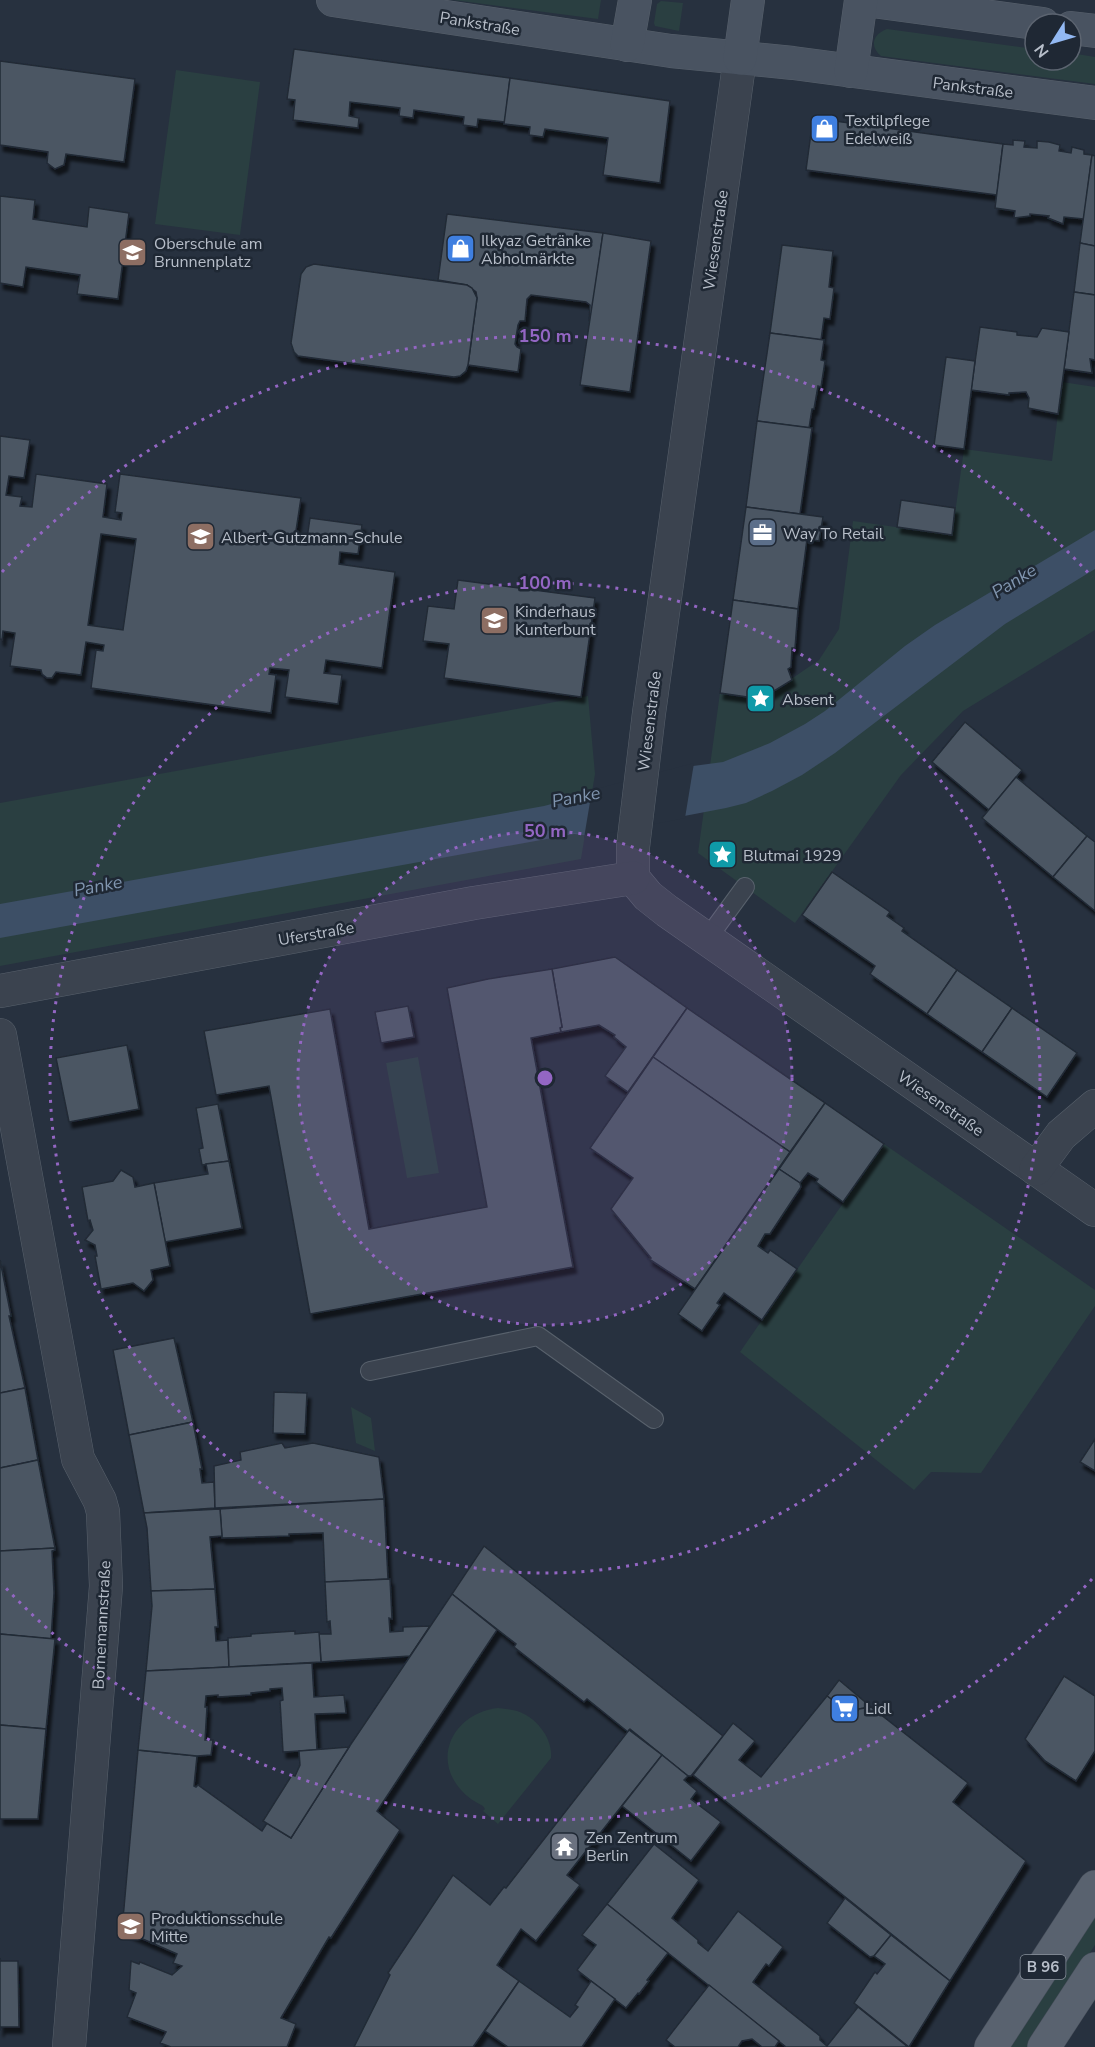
<svg xmlns="http://www.w3.org/2000/svg" width="1095" height="2047" font-family="'Nunito Sans',sans-serif">
<style>
.green{fill:#2a3f41}
.water{fill:#3d4f66}
.pier{fill:#27313f}
.building{fill:#4b5764;stroke:#212a36;stroke-width:1.5;fill-rule:evenodd;filter:url(#shadow)}
.lines{fill:none;stroke-linecap:round;stroke-linejoin:round}
.lane-casing{stroke:#58616c;stroke-width:20}
.street-casing{stroke:#58616c;stroke-width:34}
.secondary-casing{stroke:#58616c;stroke-width:34}
.primary-casing{stroke:#444c58;stroke-width:34}
.lane{stroke:#3b434f;stroke-width:18}
.street{stroke:#3b434f;stroke-width:33}
.secondary{stroke:#495361;stroke-width:33}
.primary{stroke:#59626f;stroke-width:33}
.ring{fill:none;stroke:#9366c3;stroke-width:3;stroke-dasharray:3 6}
.labels{text-anchor:middle;stroke-width:5;stroke-linejoin:round;paint-order:stroke}
.shield{fill:#1f2834;stroke:#89919c;stroke-width:1.5}
.shield-label{font-size:15px;font-weight:bold;fill:#b7bec9}
.street-label{font-size:16px;fill:#b7bec9;stroke:#1f2834}
.poi-label{font-size:16px;fill:#b7bec9;stroke:#1f2834;text-anchor:start}
.water-label{font-size:18px;font-style:italic;fill:#8095af;stroke:#1f2834}
.centre{fill:#9366c3;stroke:#1f2834;stroke-width:3}
.ring-label{font-size:18px;text-anchor:middle;font-weight:bold;fill:#9366c3;stroke:#1f2834;stroke-width:5;stroke-linejoin:round;paint-order:stroke}
</style>
<defs>
<filter id="shadow"><feDropShadow dx="3.5" dy="6" stdDeviation="1.5" flood-color="#0009"/></filter>
</defs>
<rect width="100%" height="100%" fill="#27313f"/>
<g class="green">
<polygon points="454,0 601,0 598,19"/>
<polygon points="661,1 683,3 679,31 655,26 654,23 657,4"/>
<path d="M887 29 1035 49V60H1071V53L1095 57V84L881 56C869 46 873 34 887 29Z"/>
<polygon points="176,70 260,82 240,235 155,224"/>
<polygon points="1062,382 1095,387 1095,630 963,711 901,775 795,923 698,853 720,693 762,699 819,660 839,629 853,521 952,535 964,449 1052,461"/>
<polygon points="588,696 595,774 581,859 0,966 0,803"/>
<polygon points="418,1057 439,1173 407,1178 386,1063"/>
<polygon points="884,1144 1095,1290 1095,1306 981,1473 931,1472 914,1490 740,1352"/>
<polygon points="351,1407 371,1418 375,1451 356,1443"/>
<path d="M498 1708C504 1709 511 1709 517 1711 536 1717 553 1738 551 1758L498 1824 483 1811 485 1809 483 1806C475 1802 467 1797 461 1790 430 1755 457 1712 498 1708Z"/>
<polygon points="1095,1916 1095,1945 1028,2047 1010,2047"/>
</g>
<polygon class="water" points="1095,530 1095,569 1005,624 835,753 802,775 772,791 746,803 726,808 585,835 574,834 0,938 0,904 544,806 693,766 723,762 770,743 805,724 825,711 905,646 935,625"/>
<polygon class="pier" points="694,763 685,818 584,838 592,790"/>
<g class="building">
<polygon points="294,49 510,78 505,122 478,119 477,127 463,125 464,117 414,110 413,118 399,116 400,108 350,102 349,116 359,118 358,128 293,120 295,100 287,99"/>
<polygon points="0,61 135,79 124,162 66,154 64,165 55,169 47,163 48,152 0,145"/>
<polygon points="510,78 670,101 660,183 603,175 608,138 545,129 543,137 529,135 530,127 504,124"/>
<polygon points="813,118 1003,144 997,195 806,170"/>
<polygon points="1013,140 1025,141 1024,147 1037,148 1037,141 1049,142 1060,145 1059,151 1071,153 1072,147 1084,150 1084,154 1092,155 1084,219 1064,217 1063,224 1048,218 1049,216 1030,214 1030,216 1014,218 1015,211 995,208 1003,144 1013,145"/>
<polygon points="1092,155 1095,156 1095,246 1080,243"/>
<polygon points="0,196 35,200 33,219 87,227 89,207 129,213 118,299 77,294 80,275 26,267 23,287 0,283"/>
<polygon points="447,214 603,233 591,320 589,320 590,305 586,302 531,295 527,299 525,321 520,321 518,325 515,344 517,347 521,349 518,372 468,365 477,298 476,292 467,285 438,280"/>
<polygon points="603,233 651,241 630,392 580,385"/>
<polygon points="1080,243 1095,246 1095,295 1074,292"/>
<polygon points="782,245 833,251 829,287 834,288 830,319 824,318 821,340 770,333"/>
<polygon points="314,264 467,285 472,288 477,298 468,365 466,371 460,376 454,377 298,356 294,352 291,343 301,274 306,267"/>
<polygon points="1074,292 1095,295 1095,360 1090,359 1092,373 1064,369"/>
<polygon points="980,327 1017,332 1017,335 1037,337 1042,328 1069,332 1058,414 1028,408 1029,398 1026,392 1009,393 1009,395 971,390"/>
<polygon points="770,333 824,340 821,360 825,361 821,387 818,386 814,409 812,409 809,428 757,421"/>
<polygon points="946,357 975,361 964,449 934,445"/>
<polygon points="757,421 812,428 800,514 746,507"/>
<path d="M0 436 30 440 24 478 9 476 6 495 22 497 20 506 32 507 36 474 107 484 103 517 121 520 122 513 115 512 120 474 301 498 295 537 288 536V542L306 545 310 518 362 525 358 554 340 552 339 564 395 572 382 668 326 660 324 673 342 675 338 704 285 697 289 670 270 668 269 674 276 675 271 713 91 688 96 650 103 651 104 645 86 642 81 675 56 672 52 678H47L42 674 41 670 10 666 15 633 3 631 2 640 0 639ZM101 534 136 539 123 630 88 625Z"/>
<polygon points="901,500 955,508 952,535 897,527"/>
<polygon points="746,507 823,517 819,541 807,539 798,609 733,600"/>
<polygon points="458,580 595,598 581,697 444,678 449,644 423,641 428,606 454,609"/>
<polygon points="733,600 798,609 795,648 792,648 791,667 788,669 792,680 761,699 720,693"/>
<polygon points="965,722 1022,770 989,810 932,762"/>
<polygon points="1016,777 1087,836 1053,877 982,818"/>
<polygon points="1087,836 1095,842 1095,911 1053,877"/>
<polygon points="832,872 890,912 887,916 904,928 902,931 957,970 927,1014 870,974 875,966 802,915"/>
<polygon points="615,957 687,1008 628,1092 605,1076 626,1047 614,1037 615,1035 599,1025 561,1032 560,1028 562,1027 552,969"/>
<polygon points="552,969 562,1027 560,1028 561,1032 531,1038 573,1267 310,1314 269,1086 216,1095 204,1031 330,1009 369,1229 487,1207 447,988 488,979"/>
<polygon points="957,970 1012,1008 982,1052 927,1014"/>
<polygon points="408,1006 414,1037 381,1043 375,1012"/>
<polygon points="687,1008 825,1103 790,1152 653,1057"/>
<polygon points="1012,1008 1077,1053 1047,1097 982,1052"/>
<polygon points="127,1045 139,1109 69,1122 56,1058"/>
<polygon points="653,1057 790,1152 695,1289 649,1259 651,1258 611,1209 633,1178 590,1148"/>
<polygon points="825,1103 884,1144 843,1202 816,1182 818,1179 808,1173 800,1183 779,1169"/>
<polygon points="218,1104 229,1161 202,1165 199,1149 203,1148 196,1108"/>
<polygon points="229,1161 242,1228 165,1242 154,1183 208,1174 206,1164"/>
<polygon points="779,1169 800,1183 801,1187 770,1234 765,1234 758,1246 768,1253 770,1250 797,1269 762,1320 724,1293 717,1303 720,1305 702,1331 678,1314"/>
<polygon points="121,1170 133,1177 135,1187 154,1183 170,1266 151,1270 153,1280 144,1291 133,1283 101,1289 95,1256 97,1256 95,1245 85,1240 93,1230 90,1220 88,1221 82,1187 113,1181"/>
<polygon points="0,1260 11,1316 9,1316 25,1388 0,1393"/>
<polygon points="174,1338 193,1422 129,1435 113,1350"/>
<polygon points="25,1388 38,1460 0,1468 0,1393"/>
<polygon points="274,1392 307,1393 305,1434 273,1433"/>
<polygon points="193,1422 202,1469 200,1469 202,1483 214,1482 215,1508 144,1513 129,1435"/>
<polygon points="1095,1439 1095,1471 1080,1462"/>
<polygon points="282,1443 285,1448 313,1443 379,1457 384,1499 215,1508 214,1466 241,1460 240,1452"/>
<polygon points="38,1460 55,1548 0,1551 0,1468"/>
<polygon points="384,1499 388,1579 325,1582 323,1533 289,1534 289,1536 222,1538 220,1509"/>
<polygon points="220,1509 222,1536 210,1537 215,1589 151,1591 147,1528 144,1513"/>
<polygon points="484,1546 723,1736 691,1776 688,1776 630,1729 628,1732 587,1699 584,1702 514,1647 516,1644 452,1594"/>
<polygon points="55,1548 55,1550 52,1551 54,1593 51,1639 0,1634 0,1551"/>
<polygon points="390,1579 392,1619 389,1618 390,1632 403,1631 403,1627 430,1626 410,1656 321,1662 319,1634 331,1634 330,1621 327,1622 325,1582"/>
<polygon points="215,1589 218,1627 215,1627 216,1641 228,1640 229,1667 146,1671 152,1606 151,1591"/>
<polygon points="452,1594 497,1630 377,1811 400,1830 331,1938 329,1937 281,2018 296,2024 287,2047 171,2047 160,2043 166,2032 127,2017 136,1993 129,1990 131,1961 139,1964 140,1962 172,1975 182,1966 173,1963 177,1954 122,1930 138,1750 197,1756 194,1786 196,1787 198,1785 262,1831 267,1823 291,1838 349,1747"/>
<polygon points="295,1631 295,1634 319,1632 321,1662 229,1667 228,1638 251,1636 251,1634"/>
<polygon points="0,1634 55,1639 46,1729 0,1725"/>
<polygon points="312,1663 314,1697 344,1695 346,1713 315,1714 317,1750 283,1752 280,1701 283,1700 282,1688 270,1689 270,1691 251,1693 251,1695 218,1697 218,1695 206,1696 205,1707 207,1707 205,1740 213,1740 211,1755 197,1756 138,1750 146,1671"/>
<polygon points="1064,1676 1095,1696 1095,1751 1076,1781 1045,1761 1025,1739"/>
<polygon points="839,1680 871,1707 859,1709 850,1721 842,1715 846,1710 827,1696"/>
<polygon points="827,1696 846,1710 842,1715 850,1721 859,1709 871,1707 968,1783 953,1802 1026,1861 950,1981 693,1775 733,1723 755,1741 739,1760 761,1777"/>
<polygon points="0,1725 46,1729 38,1819 0,1819"/>
<polygon points="629,1730 662,1755 567,1875 580,1885 536,1941 521,1929 497,1965 519,1981 473,2047 354,2047 390,1975 388,1973 453,1875 490,1905 504,1887 506,1888"/>
<polygon points="349,1747 291,1838 263,1821 292,1775 295,1776 300,1765 299,1751"/>
<polygon points="662,1755 688,1776 684,1780 697,1791 691,1799 721,1822 691,1861 622,1806"/>
<polygon points="654,1844 699,1880 672,1918 698,1940 698,1943 708,1951 738,1911 783,1947 769,1966 766,1964 753,1982 820,2036 820,2040 827,2046 858,2007 908,2047 786,2047 668,1953 607,1904"/>
<polygon points="845,1898 891,1935 874,1956 870,1957 827,1923"/>
<polygon points="607,1904 668,1953 647,1980 649,1981 639,1994 638,1993 626,2008 577,1970 596,1945 582,1935"/>
<polygon points="891,1935 950,1981 909,2047 854,2003 875,1972 877,1974 885,1964 874,1956"/>
<polygon points="0,1958 1,1961 18,1961 19,2027 1,2027 0,2031"/>
<polygon points="519,1981 570,2017 578,2007 575,2005 591,1981 615,1999 582,2047 508,2047 485,2031"/>
<polygon points="709,1985 779,2041 775,2047 762,2047 752,2039 742,2041 738,2047 675,2047 666,2040"/>
</g>
<g class="lines">
<defs>
<g id="lane">
<polyline points="707,939 745,887"/>
<polyline points="370,1371 538,1336 654,1419"/>
</g>
<g id="street">
<polyline points="740,58 649,713 633,847 633,878 648,896 667,911 1095,1210"/>
<polyline points="0,991 474,903 633,878"/>
<polyline points="0,1035 78,1459 100,1501 103,1512 106,1586 69,2047"/>
<polyline points="1036,1169 1061,1135 1095,1106"/>
</g>
<g id="secondary">
<polyline points="333,0 671,51 793,63 1095,103"/>
<polyline points="865,0 1043,24"/>
<polyline points="1071,28 1095,31"/>
<polyline points="627,45 635,0"/>
<polyline points="740,58 748,0"/>
<polyline points="851,71 861,0"/>
</g>
<g id="primary">
<polyline points="991,2047 1095,1887"/>
<polyline points="1044,2047 1095,1969"/>
</g>
</defs>
<use href="#lane" class="lane-casing"/>
<use href="#street" class="street-casing"/>
<use href="#secondary" class="secondary-casing"/>
<use href="#primary" class="primary-casing"/>
<use href="#lane" class="lane"/>
<use href="#street" class="street"/>
<use href="#secondary" class="secondary"/>
<use href="#primary" class="primary"/>
</g>
<circle cx="545" cy="1078" r="247" fill="#9366c3" fill-opacity=".12"/>
<g class="ring">
<circle cx="545" cy="1078" r="247"/>
<circle cx="545" cy="1078" r="495"/>
<path d="M1092 1579A742 742 0 0 1 2 1584M2 572A742 742 0 0 1 1092 577"/>
</g>
<defs>
<symbol id="shop-square" viewBox="-11 -11 22 22"><rect x="-9" y="-9" width="18" height="18" rx="4" fill="#3f7fe0" stroke="#1f2834"/><path d="M-5-2.5h2.3a2.7 3.5 0 0 1 5.4 0H5L5.5 6h-11ZM-1.5-2.5h3a1.5 2.3 0 0 0-3 0Z" fill="#fff"/></symbol>
<symbol id="school-square" viewBox="-11 -11 22 22"><rect x="-9" y="-9" width="18" height="18" rx="4" fill="#8d6e63" stroke="#1f2834"/><path d="M0-5L7-2L0 1L-7-2ZM-4 1L0 2.5L4 1V4Q0 6-4 4Z" fill="#fff"/></symbol>
<symbol id="office-square" viewBox="-11 -11 22 22"><rect x="-9" y="-9" width="18" height="18" rx="4" fill="#5c6f8a" stroke="#1f2834"/><path d="M-6-3h4V-5.5h4V-3h4V5H-6ZM-1-4.5V-3h2v-1.5ZM-6 0V1H6V0Z" fill="#fff"/></symbol>
<symbol id="sight-square" viewBox="-11 -11 22 22"><rect x="-9" y="-9" width="18" height="18" rx="4" fill="#0f9aa8" stroke="#1f2834"/><path d="M0-6L1.8-2.2L6-1.7L2.9 1.2L3.7 5.4L0 3.3L-3.7 5.4L-2.9 1.2L-6-1.7L-1.8-2.2Z" fill="#fff"/></symbol>
<symbol id="supermarket-square" viewBox="-11 -11 22 22"><rect x="-9" y="-9" width="18" height="18" rx="4" fill="#3f7fe0" stroke="#1f2834"/><path d="M-6-5.5h2.5l.6 2H6L4.5 2H-2.5L-4.4-4H-6ZM-1.5 3.2a1.3 1.3 0 1 0 .1 0ZM3 3.2a1.3 1.3 0 1 0 .1 0Z" fill="#fff"/></symbol>
<symbol id="temple-square" viewBox="-11 -11 22 22"><rect x="-9" y="-9" width="18" height="18" rx="4" fill="#6b7280" stroke="#1f2834"/><path d="M0-6L5-2H3V0L6.5 2.5H4V6H1.5V3h-3V6H-4V2.5H-6.5L-3 0V-2H-5Z" fill="#fff"/></symbol>
</defs>
<g fill-rule="evenodd">
<use href="#shop-square" x="808" y="112" width="33" height="33"/>
<use href="#shop-square" x="444" y="232" width="33" height="33"/>
<use href="#school-square" x="116" y="236" width="33" height="33"/>
<use href="#office-square" x="746" y="516" width="33" height="33"/>
<use href="#school-square" x="184" y="520" width="33" height="33"/>
<use href="#school-square" x="478" y="604" width="33" height="33"/>
<use href="#sight-square" x="744" y="682" width="33" height="33"/>
<use href="#sight-square" x="706" y="838" width="33" height="33"/>
<use href="#supermarket-square" x="828" y="1692" width="33" height="33"/>
<use href="#temple-square" x="548" y="1830" width="33" height="33"/>
<use href="#school-square" x="114" y="1910" width="33" height="33"/>
</g>
<g class="labels">
<rect class="shield" x="1020.5" y="1955" width="45" height="24" rx="4.5"/>
<g class="shield-label">
<text x="1043" y="1972">B 96</text>
</g>
<g class="street-label">
<text transform="translate(480 23) rotate(9)" y="6">Pankstraße</text>
<text transform="translate(973 87) rotate(7)" y="6">Pankstraße</text>
<text transform="translate(715 240) rotate(-82)" y="6">Wiesenstraße</text>
<text transform="translate(649 721) rotate(-83)" y="6">Wiesenstraße</text>
<text transform="translate(316 933) rotate(-10)" y="6">Uferstraße</text>
<text transform="translate(941 1103) rotate(35)" y="6">Wiesenstraße</text>
<text transform="translate(101 1625) rotate(-87)" y="6">Bornemannstraße</text>
</g>
<g class="poi-label">
<text x="845" y="126">Textilpflege<tspan x="845" dy="18">Edelweiß</tspan></text>
<text x="481" y="246">Ilkyaz Getränke<tspan x="481" dy="18">Abholmärkte</tspan></text>
<text x="154" y="249">Oberschule am<tspan x="154" dy="18">Brunnenplatz</tspan></text>
<text x="783" y="539">Way To Retail</text>
<text x="221" y="543">Albert-Gutzmann-Schule</text>
<text x="515" y="617">Kinderhaus<tspan x="515" dy="18">Kunterbunt</tspan></text>
<text x="782" y="705">Absent</text>
<text x="743" y="861">Blutmai 1929</text>
<text x="865" y="1714">Lidl</text>
<text x="586" y="1843">Zen Zentrum<tspan x="586" dy="18">Berlin</tspan></text>
<text x="151" y="1924">Produktionsschule<tspan x="151" dy="18">Mitte</tspan></text>
</g>
<g class="water-label">
<text transform="translate(1014 581) rotate(-32)" y="6">Panke</text>
<text transform="translate(576 797) rotate(-11)" y="6">Panke</text>
<text transform="translate(98 886) rotate(-11)" y="6">Panke</text>
</g>
</g>
<circle cx="545" cy="1078" r="9" class="centre"/>
<g class="ring-label">
<text x="545" y="342">150 m</text>
<text x="545" y="589">100 m</text>
<text x="545" y="837">50 m</text>
</g>
<g transform="translate(1053 42) rotate(233)"><circle r="28" fill="#1f2834" stroke="#5c6470" stroke-width="1.5"/>
<path d="M0-4.5L10 22L0 15L-10 22Z" fill="#93b9f3"/>
<text y="-9" font-size="16" font-weight="bold" text-anchor="middle" fill="#b7bec9">N</text>
</g>
</svg>
